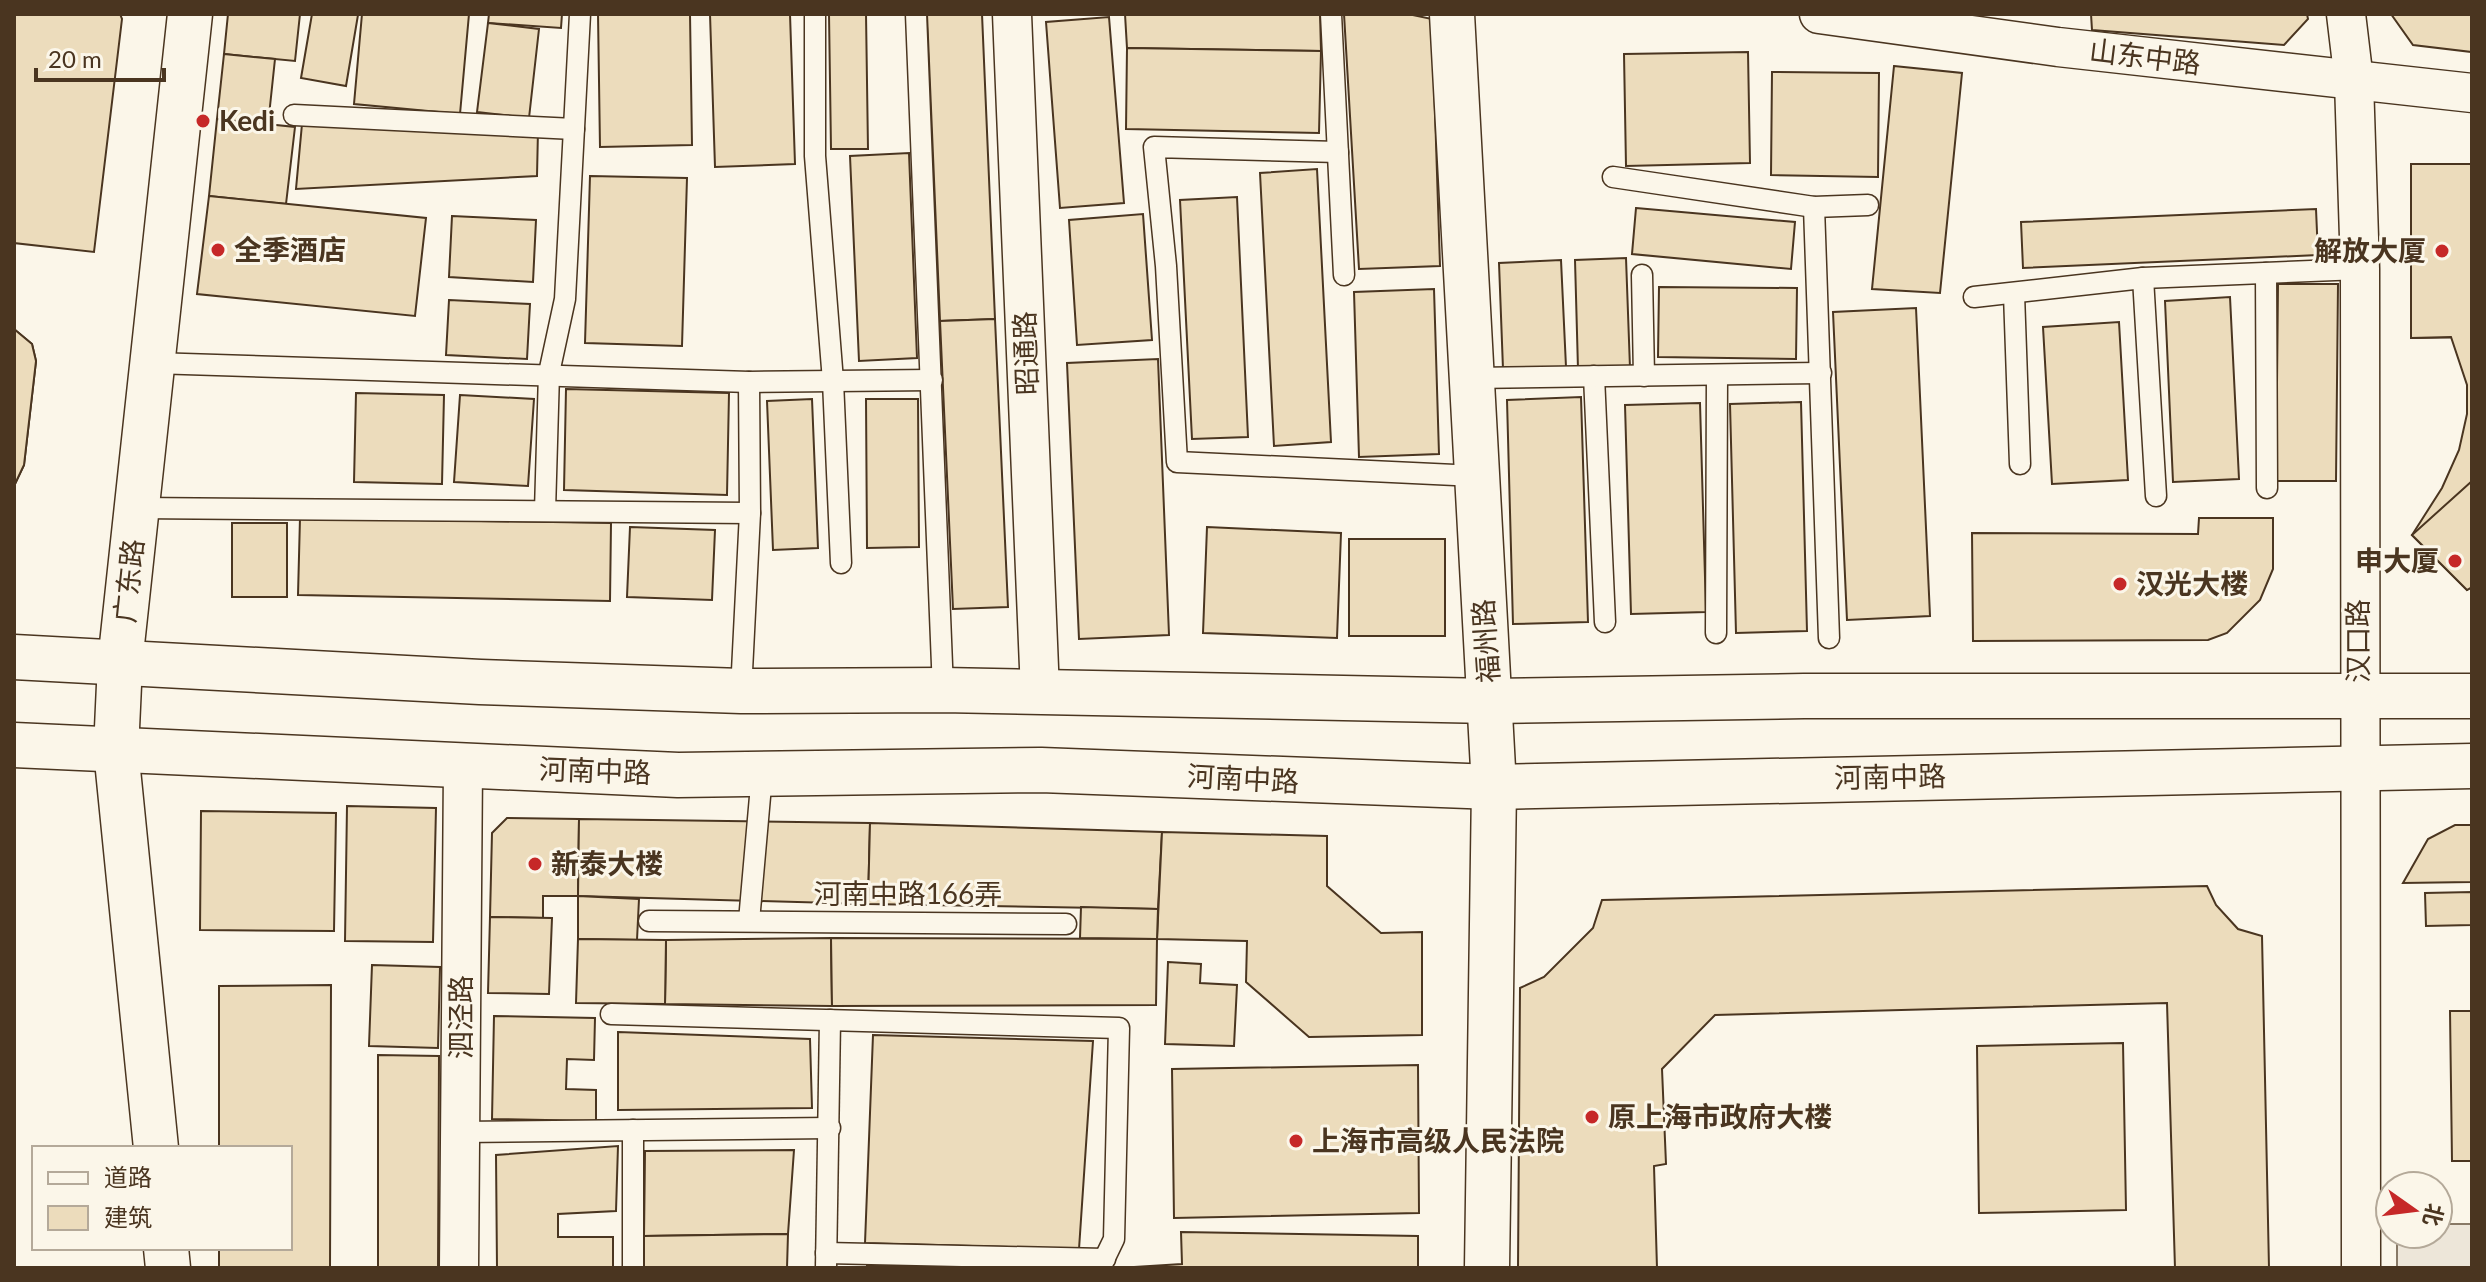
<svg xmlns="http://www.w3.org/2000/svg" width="2486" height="1282" font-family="Lato,'Noto Sans SC',sans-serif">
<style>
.green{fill:#ede6d9;stroke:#887966;stroke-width:2}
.building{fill:#ecdcbc;stroke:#4a3520;stroke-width:2}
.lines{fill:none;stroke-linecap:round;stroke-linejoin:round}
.lane-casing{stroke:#4a3520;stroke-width:23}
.street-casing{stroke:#4a3520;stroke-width:41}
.secondary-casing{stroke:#4a3520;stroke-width:47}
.lane{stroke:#fbf6e9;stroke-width:20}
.street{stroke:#fbf6e9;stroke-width:38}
.secondary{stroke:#fbf6e9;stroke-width:44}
.poi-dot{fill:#c62828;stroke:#fbf6e9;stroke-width:3}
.labels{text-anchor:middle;stroke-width:6;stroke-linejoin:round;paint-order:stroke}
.street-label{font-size:28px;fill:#4a3520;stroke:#fbf6e9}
.poi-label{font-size:28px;font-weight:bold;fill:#4a3520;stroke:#fbf6e9;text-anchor:start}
</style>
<rect width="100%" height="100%" fill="#fbf6e9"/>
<polygon class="green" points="2438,1224 2472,1224 2472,1268 2397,1268 2397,1234 2438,1234"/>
<g class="building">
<polygon points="14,14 120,14 122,19 94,252 14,243"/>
<polygon points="228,14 300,14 295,61 224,54"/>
<polygon points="312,14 358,15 346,86 301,78"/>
<polygon points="362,14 469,14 460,114 354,104"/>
<polygon points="489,14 562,14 561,28 488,23"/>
<polygon points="598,14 690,14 692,145 600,147"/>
<polygon points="710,14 790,14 795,164 715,167"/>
<polygon points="829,14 866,14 868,149 831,149"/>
<polygon points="927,14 982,14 995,319 940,321"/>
<polygon points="1125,14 1320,14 1321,51 1127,48"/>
<polygon points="1344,14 1408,14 1432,19 1440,266 1359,269"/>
<polygon points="2091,14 2307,14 2308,19 2284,45 2092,30"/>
<polygon points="2391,14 2472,14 2472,52 2413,45"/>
<polygon points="1109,17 1124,203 1060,208 1046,22"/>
<polygon points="488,23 539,29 529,118 477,112"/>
<polygon points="1127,48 1321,51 1319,133 1126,129"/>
<polygon points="1748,52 1750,163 1626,166 1624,54"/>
<polygon points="224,54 275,59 268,125 217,119"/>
<polygon points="1894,66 1962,73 1940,293 1872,289"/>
<polygon points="1772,72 1879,73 1878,177 1771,175"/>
<polygon points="217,119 295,127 286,204 209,196"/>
<polygon points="302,124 538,130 537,176 296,189"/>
<polygon points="909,153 917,358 859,361 850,156"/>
<polygon points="2411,164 2472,164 2472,337 2411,338"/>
<polygon points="2411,164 2472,164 2472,587 2467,590 2412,535 2442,488 2459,450 2467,414 2467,385 2451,337 2411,338"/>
<polygon points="1317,169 1331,442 1274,446 1260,173"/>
<polygon points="590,176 687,178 682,346 585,343"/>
<polygon points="209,196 426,218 415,316 197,294"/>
<polygon points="1237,197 1248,437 1192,439 1180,200"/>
<polygon points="1636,208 1795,222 1791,269 1632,254"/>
<polygon points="2316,209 2318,255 2023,268 2021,222"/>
<polygon points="1143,214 1152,340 1077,345 1069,220"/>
<polygon points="452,216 536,220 533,282 449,277"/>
<polygon points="1626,258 1630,368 1578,369 1575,260"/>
<polygon points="1561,260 1566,367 1503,369 1499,263"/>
<polygon points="2278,284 2338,284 2336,481 2276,481"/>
<polygon points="1659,287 1797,288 1796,359 1658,357"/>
<polygon points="1434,289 1439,454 1359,457 1354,292"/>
<polygon points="2230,297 2239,479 2173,482 2165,301"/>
<polygon points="449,300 530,304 527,359 446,355"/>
<polygon points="1916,308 1930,616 1847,620 1833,312"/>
<polygon points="995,319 1008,607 953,609 940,321"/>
<polygon points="2119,322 2128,480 2052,484 2043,327"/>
<polygon points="14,329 32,344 36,361 24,465 14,486"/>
<polygon points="14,329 32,344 36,361 24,465 14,486"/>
<polygon points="1158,359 1169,635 1079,639 1067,363"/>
<polygon points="566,389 729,393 727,495 564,490"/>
<polygon points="356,393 444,395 442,484 354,482"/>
<polygon points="460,395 534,399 528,486 454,482"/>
<polygon points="1581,397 1588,622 1513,624 1507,400"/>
<polygon points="812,399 818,548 773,550 767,401"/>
<polygon points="866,399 918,399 919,547 867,548"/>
<polygon points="1801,402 1807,631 1736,633 1730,404"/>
<polygon points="1700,403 1706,612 1631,614 1625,405"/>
<polygon points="2472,481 2472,587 2467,590 2412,535"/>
<polygon points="300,518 611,523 610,601 298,595"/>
<polygon points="2199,518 2273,518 2273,569 2260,600 2227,633 2208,640 1973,641 1972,533 2198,534"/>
<rect x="232" y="523" width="55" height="74"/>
<polygon points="630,527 715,530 712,600 627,597"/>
<polygon points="1207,527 1341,533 1337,638 1203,633"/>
<rect x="1349" y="539" width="96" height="97"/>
<polygon points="347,806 436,808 433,942 345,941"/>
<polygon points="201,811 336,813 334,931 200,930"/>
<polygon points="507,818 579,819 578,896 543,896 543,918 490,917 492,833"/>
<polygon points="579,819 870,823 868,904 578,896"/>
<polygon points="870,823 1162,832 1158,909 868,904"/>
<polygon points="2455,825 2472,825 2472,882 2403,883 2428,839"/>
<polygon points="1162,832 1327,836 1327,886 1381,933 1422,932 1422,1035 1309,1037 1246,982 1247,941 1157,939"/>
<polygon points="2207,886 2216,905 2238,929 2262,936 2269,1268 2175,1268 2167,1003 1715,1015 1662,1069 1666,1164 1654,1166 1657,1268 1518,1268 1520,988 1544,977 1593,928 1602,900"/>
<polygon points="2472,892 2472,925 2426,926 2425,893"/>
<polygon points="578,896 639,899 637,940 578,939"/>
<polygon points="1081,907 1158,909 1157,939 1080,938"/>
<polygon points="490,917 552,918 549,994 488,993"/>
<polygon points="831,938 832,1006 665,1004 666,940"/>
<polygon points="831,938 1157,939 1156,1005 832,1006"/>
<polygon points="578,939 666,940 665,1004 576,1003"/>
<polygon points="1168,962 1201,964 1200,983 1237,985 1234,1046 1165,1044"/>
<polygon points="372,965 440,967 438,1048 369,1046"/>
<polygon points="331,985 330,1268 219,1268 219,1248 290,1248 290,1148 219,1148 219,986"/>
<polygon points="2450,1011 2472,1011 2472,1161 2452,1161"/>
<polygon points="494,1016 595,1018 594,1060 567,1059 566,1089 596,1090 596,1121 492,1119"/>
<polygon points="618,1032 810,1039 812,1108 618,1110"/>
<polygon points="873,1035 1093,1041 1079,1249 865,1243"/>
<polygon points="2123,1043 2126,1210 1979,1213 1977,1046"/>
<polygon points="378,1055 439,1056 438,1268 378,1268"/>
<polygon points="1418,1065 1419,1213 1174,1218 1172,1069"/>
<polygon points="618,1146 616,1211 558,1214 558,1237 613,1237 613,1268 497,1268 496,1155"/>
<polygon points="794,1150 788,1234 644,1236 645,1151"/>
<polygon points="1181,1232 1418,1236 1418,1268 1118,1268 1182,1264"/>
<polygon points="788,1234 787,1268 644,1268 644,1236"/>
<polygon points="867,1266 1066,1267 867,1268"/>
</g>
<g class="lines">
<defs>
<g id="lane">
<polyline points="815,14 815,156 833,381 841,563"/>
<polyline points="916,14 943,690"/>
<polyline points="1331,14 1344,275"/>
<polyline points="294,115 574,129"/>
<polyline points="1338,152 1154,147 1166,266 1177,462 1476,476"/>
<polyline points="1613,177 1814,207 1868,205"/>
<polyline points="1814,207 1829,638"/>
<polyline points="2266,273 2267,488"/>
<polyline points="1642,275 1644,376"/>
<polyline points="2143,278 2156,496"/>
<polyline points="2014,294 2020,464"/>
<polyline points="1974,297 2143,278 2360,269"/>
<polyline points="153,363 749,382 932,380"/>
<polyline points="1594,376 1605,622"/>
<polyline points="1472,378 1821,373"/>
<polyline points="137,508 750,513"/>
<polyline points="545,511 549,373 565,299 580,14"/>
<polyline points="1716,633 1717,375"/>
<polyline points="741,691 750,513 749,382"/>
<polyline points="649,921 1066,924"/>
<polyline points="749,921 762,774"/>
<polyline points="611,1014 1119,1028 1114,1239 1100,1268"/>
<polyline points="633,1130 633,1268"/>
<polyline points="460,1132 830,1128"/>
<polyline points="826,1253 1105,1259"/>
<polyline points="826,1268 830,1020"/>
</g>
<g id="street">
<polyline points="1012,14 1040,692"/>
<polyline points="1819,14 2058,47 2472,93"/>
<polyline points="2346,14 2354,81 2360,269 2361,1268"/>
<polyline points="459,1268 463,766"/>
</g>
<g id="secondary">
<polyline points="1452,14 1494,787 1487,1268"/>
<polyline points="14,657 480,682 741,691 943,690 1490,701 1804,696 2472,696"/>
<polyline points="14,745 678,775 1041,770 1494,787 2472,766"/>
<polyline points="156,1148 116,750 120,663 190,14"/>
<polyline points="166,1248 168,1268"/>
</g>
</defs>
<use href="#lane" class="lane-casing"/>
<use href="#street" class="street-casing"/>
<use href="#secondary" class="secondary-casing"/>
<use href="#lane" class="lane"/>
<use href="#street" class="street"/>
<use href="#secondary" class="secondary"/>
</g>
<g class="poi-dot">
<circle cx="203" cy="121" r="8"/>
<circle cx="218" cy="250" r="8"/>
<circle cx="2442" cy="251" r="8"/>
<circle cx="2455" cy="561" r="8"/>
<circle cx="2120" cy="584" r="8"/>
<circle cx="535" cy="864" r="8"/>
<circle cx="1592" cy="1117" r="8"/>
<circle cx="1296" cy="1141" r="8"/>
</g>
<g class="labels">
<g class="street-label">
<text transform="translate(2145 57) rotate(7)" y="10">山东中路</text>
<text transform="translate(1026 353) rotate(-92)" y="10">昭通路</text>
<text transform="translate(129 581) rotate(-84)" y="10">广东路</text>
<text transform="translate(1486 641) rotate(-94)" y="10">福州路</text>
<text transform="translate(2358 641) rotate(-90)" y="10">汉口路</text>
<text transform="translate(595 771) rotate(2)" y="10">河南中路</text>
<text transform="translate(1890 777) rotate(-1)" y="10">河南中路</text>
<text transform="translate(1243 779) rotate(3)" y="10">河南中路</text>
<text x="908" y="904">河南中路166弄</text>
<text transform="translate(461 1017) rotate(-90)" y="10">泗泾路</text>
</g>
<g class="poi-label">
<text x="219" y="131">Kedi</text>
<text x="234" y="260">全季酒店</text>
<text x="2426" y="261" text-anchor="end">解放大厦</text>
<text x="2439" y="571" text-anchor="end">申大厦</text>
<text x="2136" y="594">汉光大楼</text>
<text x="551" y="874">新泰大楼</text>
<text x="1608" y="1127">原上海市政府大楼</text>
<text x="1312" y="1151">上海市高级人民法院</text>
</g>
</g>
<rect width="2486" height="1282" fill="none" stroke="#4a3520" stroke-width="32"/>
<rect x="32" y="1146" width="260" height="104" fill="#fbf6e9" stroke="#b4a999" stroke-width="2"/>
<rect x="48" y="1172" width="40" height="12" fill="#fbf6e9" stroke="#b4a999" stroke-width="2"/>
<text x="104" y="1186" font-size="24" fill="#4a3520">道路</text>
<rect x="48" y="1206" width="40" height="24" fill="#ecdcbc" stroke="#b4a999" stroke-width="2"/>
<text x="104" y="1226" font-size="24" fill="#4a3520">建筑</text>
<g transform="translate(2414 1210) rotate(104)"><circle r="38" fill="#fbf6e9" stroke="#b4a999" stroke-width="2"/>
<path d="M0-6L14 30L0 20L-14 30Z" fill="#c62828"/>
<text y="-12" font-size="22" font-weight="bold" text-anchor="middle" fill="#4a3520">北</text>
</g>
<path d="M36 68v12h128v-12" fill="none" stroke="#4a3520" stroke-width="4"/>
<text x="48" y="68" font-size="24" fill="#4a3520" stroke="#fbf6e9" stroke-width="6" paint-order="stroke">20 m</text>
</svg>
